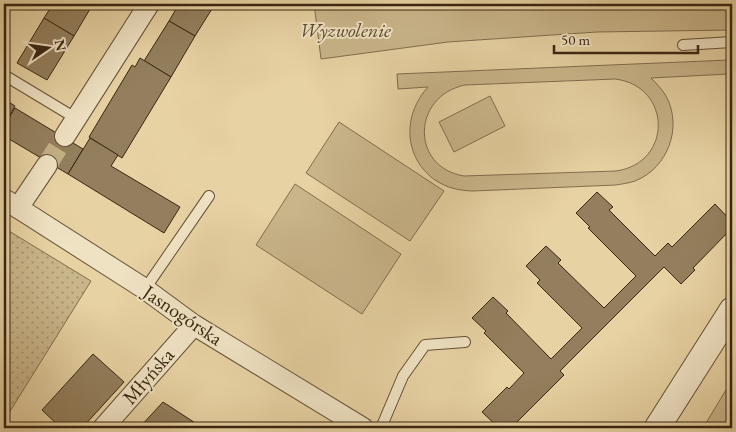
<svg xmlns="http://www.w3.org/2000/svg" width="736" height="432" font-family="'EB Garamond',serif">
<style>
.grass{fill:url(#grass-dots);stroke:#816e4e}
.garden{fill:#c9b58a;stroke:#816e4e;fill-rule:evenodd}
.building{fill:#937f5d;stroke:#392611}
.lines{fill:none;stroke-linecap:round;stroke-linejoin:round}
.minor-tunnel{stroke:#c4b086;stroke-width:20;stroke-dasharray:20 10;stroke-linecap:butt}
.service-casing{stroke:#645136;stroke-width:12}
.minor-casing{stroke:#645136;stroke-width:22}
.tertiary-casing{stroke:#645136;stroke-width:27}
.service{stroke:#efe2c3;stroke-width:10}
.minor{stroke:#efe2c3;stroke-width:20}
.tertiary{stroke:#efe2c3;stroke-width:25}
.labels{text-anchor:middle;stroke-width:4;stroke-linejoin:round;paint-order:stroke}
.park-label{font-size:20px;font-style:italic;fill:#5d4a2f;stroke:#efe2c3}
.street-label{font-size:20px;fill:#392611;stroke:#efe2c3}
</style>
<defs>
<pattern id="grass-dots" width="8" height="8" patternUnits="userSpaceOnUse" patternTransform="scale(1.25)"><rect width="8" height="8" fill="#c9b58a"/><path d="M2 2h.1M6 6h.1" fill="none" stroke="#a4936f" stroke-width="1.8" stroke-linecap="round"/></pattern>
</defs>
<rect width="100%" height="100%" fill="#e7d2a3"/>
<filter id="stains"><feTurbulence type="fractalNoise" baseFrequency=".004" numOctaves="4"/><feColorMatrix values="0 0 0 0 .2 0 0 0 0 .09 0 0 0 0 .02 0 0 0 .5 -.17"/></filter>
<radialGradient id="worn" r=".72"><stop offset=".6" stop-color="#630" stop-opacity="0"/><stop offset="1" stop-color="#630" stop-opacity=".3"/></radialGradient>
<polygon class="grass" points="4,228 91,281 4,421"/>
<g class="garden">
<polygon points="314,4 732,4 732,30 597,32 448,42 321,59"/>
<path d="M729 60V74L651 78C656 83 662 89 666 96 683 127 668 168 635 181 629 183 622 184 616 185L473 191C415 191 390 129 428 87L398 89 397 74ZM615 79C672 86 673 163 616 171L464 176C410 167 412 96 465 85Z"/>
<polygon points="490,96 505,126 454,152 439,122"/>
<polygon points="339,122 444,191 410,241 306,173"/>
<polygon points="295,184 401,254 362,314 256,245"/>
<polygon points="732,380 732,428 703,428"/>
</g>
<g class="building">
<polygon points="53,4 93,4 74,36 44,18"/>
<polygon points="179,4 215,4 195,36 169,21"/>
<polygon points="44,18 74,36 47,80 17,63"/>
<polygon points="169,21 195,36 171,77 144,61"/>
<polygon points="140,58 171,77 122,158 89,137 132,65 135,67"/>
<polygon points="4,99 15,106 4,126"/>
<polygon points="15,108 83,149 68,174 4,136 4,126"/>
<polygon points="90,138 118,155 111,166 180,207 164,233 68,174"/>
<polygon points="597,192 613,207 609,210 655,256 668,243 672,247 715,204 732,222 732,228 693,268 695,270 681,284 664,267 560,371 564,375 511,428 499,428 482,412 507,387 509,389 524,373 484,333 486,331 472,318 493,297 508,311 506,313 551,359 582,328 537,283 540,280 526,266 546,246 561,260 558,263 604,308 636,276 588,228 590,227 576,213"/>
<polygon points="93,354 124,382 82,428 61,428 42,410"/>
<polygon points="163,402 203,428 139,428"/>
</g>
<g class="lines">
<polyline class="minor-tunnel" points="47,165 65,136"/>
<defs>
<g id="service">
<polyline points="683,45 732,42"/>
<polyline points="4,75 77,119"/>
<polyline points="145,289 209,196"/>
<polyline points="381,428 403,376 425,345 465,342"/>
</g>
<g id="minor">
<polyline points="65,136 149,4"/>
<polyline points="4,199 145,289 194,325 363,428"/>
<polyline points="18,208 47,165"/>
<polyline points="103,428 194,325"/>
</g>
<polyline id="tertiary" points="657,428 732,310"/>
</defs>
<use href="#service" class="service-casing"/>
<use href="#minor" class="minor-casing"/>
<use href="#tertiary" class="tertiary-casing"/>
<use href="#service" class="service"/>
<use href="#minor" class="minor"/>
<use href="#tertiary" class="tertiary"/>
</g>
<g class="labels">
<g class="park-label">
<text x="345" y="37">Wyzwolenie</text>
</g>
<g class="street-label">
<text transform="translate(183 315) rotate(34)" y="7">Jasnogórska</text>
<text transform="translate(148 376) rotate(-49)" y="7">Młyńska</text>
</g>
</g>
<rect width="736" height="432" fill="none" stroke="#e7d2a3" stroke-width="20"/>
<rect x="5" y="5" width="726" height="422" fill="none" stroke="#392611" stroke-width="2.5"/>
<rect x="10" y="10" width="716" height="412" fill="none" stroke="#392611"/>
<g transform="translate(48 48) rotate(77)" stroke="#efe2c3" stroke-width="4" paint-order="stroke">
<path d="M0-4L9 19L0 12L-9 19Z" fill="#392611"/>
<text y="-8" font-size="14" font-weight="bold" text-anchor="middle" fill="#392611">N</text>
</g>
<path d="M554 45v8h144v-8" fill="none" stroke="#392611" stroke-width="2.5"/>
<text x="561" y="45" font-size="15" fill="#392611" stroke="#efe2c3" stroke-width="4" paint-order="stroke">50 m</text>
<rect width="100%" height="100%" filter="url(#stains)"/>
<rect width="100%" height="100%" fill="url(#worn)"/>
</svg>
